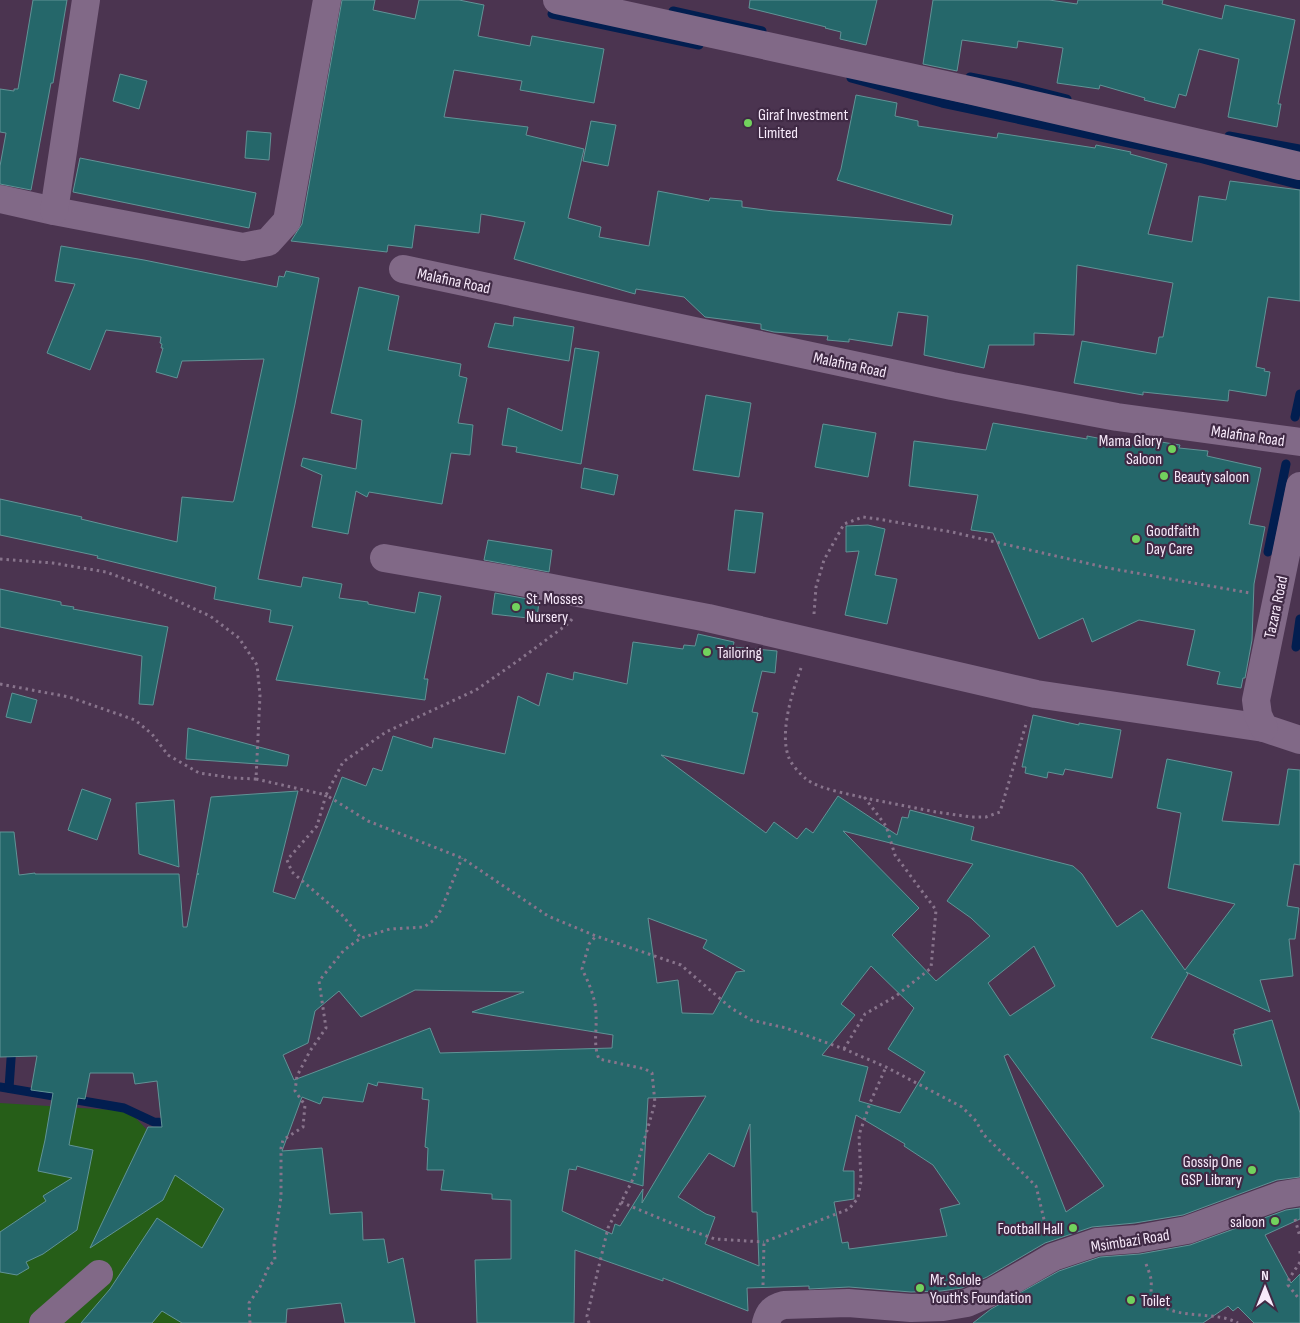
<svg xmlns="http://www.w3.org/2000/svg" width="1300" height="1323" font-family="'Sofia Sans Condensed',sans-serif">
<style>
.green{fill:#265e18}
.lines{fill:none;stroke-linecap:round;stroke-linejoin:round}
.stream{stroke:#021e50;stroke-width:9}
.building{fill:#25676a;stroke:#619396;fill-rule:evenodd}
.path{stroke:#88748c;stroke-width:3;stroke-dasharray:2.5 4;stroke-linecap:butt}
.minor{stroke:#816987;stroke-width:28}
.poi-dot{fill:#72d25d;stroke:#402a45;stroke-width:2}
.labels{text-anchor:middle;stroke-width:4.5;stroke-linejoin:round;paint-order:stroke}
.poi-label{font-size:16px;fill:#f7e9fa;stroke:#402a45;text-anchor:start}
.street-label{font-size:16px;fill:#f7e9fa;stroke:#402a45}
</style>
<rect width="100%" height="100%" fill="#4b3450"/>
<polygon class="green" points="0,1103 129,1111 260,1248 254,1323 0,1323"/>
<g class="lines">
<g class="stream">
<polyline points="673,11 762,31"/>
<polyline points="552,14 699,45"/>
<polyline points="970,77 1011,85 1067,99"/>
<polyline points="851,78 942,103 1199,158 1300,185"/>
<polyline points="1229,136 1300,149"/>
<polyline points="1295,417 1300,394"/>
<polyline points="1268,552 1286,464"/>
<polyline points="1296,647 1300,619"/>
<polyline points="0,1087 124,1108 154,1122 172,1123"/>
<polyline points="9,1088 12,1045"/>
</g>
</g>
<g class="building">
<polygon points="33,0 67,0 53,83 51,83 31,190 0,184 0,166 6,133 0,132 0,89 14,91 14,89 18,89"/>
<polygon points="342,0 375,0 373,10 415,19 419,0 459,0 484,5 478,36 530,46 532,36 604,49 594,103 520,90 522,81 454,70 444,117 528,127 526,135 584,149 568,218 601,227 599,237 649,246 658,191 709,201 710,198 742,201 742,207 773,211 951,225 953,215 837,180 841,169 856,95 897,103 895,116 918,121 918,126 997,138 998,133 1095,148 1096,145 1131,152 1130,154 1167,164 1148,234 1192,242 1199,196 1226,200 1230,181 1300,190 1300,301 1268,297 1256,367 1265,369 1264,371 1270,372 1266,396 1229,390 1228,401 1143,392 1143,395 1074,383 1082,341 1156,354 1159,337 1163,337 1173,283 1077,265 1074,335 1034,333 1034,345 989,345 984,368 924,355 928,316 898,312 892,346 849,339 849,342 827,340 828,336 774,332 761,329 761,324 705,317 684,297 636,289 635,294 514,259 525,222 481,214 479,233 415,225 412,248 388,245 387,252 291,241 302,224"/>
<polygon points="750,0 877,0 866,45 840,39 841,32 825,28 826,27 749,8"/>
<polygon points="933,0 1049,0 1077,4 1078,0 1163,0 1162,4 1222,19 1225,5 1295,20 1278,104 1281,104 1277,127 1228,117 1239,59 1199,49 1186,96 1179,94 1175,108 1144,100 1145,98 1100,85 1099,89 1057,83 1063,48 1018,41 1017,48 962,40 957,71 923,64"/>
<polygon points="120,74 147,81 139,109 113,101"/>
<polygon points="591,121 616,125 608,166 583,161"/>
<polygon points="247,131 271,133 269,160 245,158"/>
<polygon points="80,158 256,193 249,228 73,192"/>
<polygon points="61,246 144,260 277,287 279,276 284,277 286,271 319,278 295,404 258,579 301,587 303,577 342,584 339,598 368,602 368,604 415,613 419,592 441,596 424,679 428,679 425,700 276,680 293,626 269,622 271,610 214,599 216,587 97,558 98,556 0,535 0,499 82,517 81,519 177,542 182,497 233,502 234,500 264,359 182,361 177,378 156,372 163,348 161,348 162,344 160,343 161,337 106,330 90,370 47,353 75,284 55,281"/>
<polygon points="359,287 399,296 388,350 461,364 459,376 467,378 458,423 473,425 470,455 451,453 442,504 369,492 367,497 356,491 348,534 312,527 322,475 301,466 303,458 356,469 362,420 331,413"/>
<polygon points="514,317 574,327 569,361 488,347 495,323 513,326"/>
<polygon points="575,348 599,352 581,464 516,452 517,447 502,445 508,408 562,431"/>
<polygon points="706,395 751,403 739,477 693,470"/>
<polygon points="993,423 1087,439 1087,436 1134,445 1136,438 1180,445 1179,448 1208,451 1207,456 1261,468 1249,524 1265,527 1254,584 1252,640 1245,678 1243,678 1241,688 1217,684 1220,672 1187,665 1195,630 1139,620 1092,642 1083,618 1039,639 993,533 971,530 978,495 909,486 914,441 986,450"/>
<polygon points="823,424 876,433 868,477 815,467"/>
<polygon points="584,468 618,475 614,495 581,488"/>
<polygon points="735,510 763,513 755,573 728,570"/>
<polygon points="868,525 885,529 875,575 897,579 887,624 845,615 859,551 846,552 846,526"/>
<polygon points="488,540 552,550 549,572 484,560"/>
<polygon points="0,589 61,602 61,605 74,607 73,609 168,627 153,705 139,704 142,656 0,627"/>
<polygon points="495,593 539,601 537,619 492,614"/>
<path d="M698 634 734 642 733 647 777 651 775 673 762 671 752 712 758 713 744 774 661 755 766 833 774 822 797 839 806 828 813 833 838 796 897 835 902 817 908 818 910 810 974 827 971 840 1073 866 1082 874 1117 927 1142 910 1185 970 1235 904 1168 888 1181 813 1157 808 1167 759 1232 772 1222 821 1279 825 1288 769 1300 770V865L1294 864 1287 906 1299 908 1295 939H1289L1293 976 1260 980 1270 1012 1186 972 1188 974 1151 1038 1242 1066 1233 1034H1235L1234 1030 1272 1020 1300 1113V1177L1277 1180 1183 1215 1135 1223 1092 1227 1045 1243 987 1277 962 1288 941 1291 911 1292 849 1287 809 1289V1286L747 1288 748 1311 663 1278V1281L575 1250 574 1323H477L475 1260 511 1259V1200L492 1199V1194L441 1190 444 1170H427L428 1148 425 1147 429 1100 422 1099 423 1088 378 1082 377 1086 368 1083 363 1102 323 1097 320 1104 302 1097 282 1151 322 1148 330 1214 362 1212 363 1240 384 1239 388 1263 403 1258 415 1323H345L341 1303 287 1309 286 1323H182L162 1311 152 1323H81L110 1289 157 1218 202 1248 224 1209 175 1175 163 1200 90 1248 148 1127H162L157 1081 135 1084 133 1073H90L85 1099 78 1098 69 1145 93 1150 77 1230 43 1254 26 1262 29 1268 17 1275 0 1272V1232L46 1201 43 1196 72 1178 38 1171 45 1140 53 1093 31 1090 37 1056 0 1057V832H14L19 875 35 873V874H179L183 927H187L197 874H199H197L211 797 298 791 273 892 295 899 342 777 366 786 373 768 382 771 393 736 432 748 434 738 505 754 518 696 539 706 547 673 573 680 574 672 627 684 633 642 683 649 684 645 695 646ZM843 831 973 864 947 901 971 918 990 936 936 981 892 935 919 908ZM648 918 707 940 703 948 745 971 736 972 713 1014 682 1013 678 980 657 983ZM1034 946 1055 986 1010 1016 988 983ZM871 966 914 1008 888 1049 925 1072 900 1113 859 1101 868 1067 822 1055 855 1015 841 1004ZM415 990 524 992 472 1012 613 1035 612 1048 440 1053 430 1028 294 1080 283 1055 308 1043 315 1011 339 991 361 1017ZM1008 1054 1104 1186 1066 1212 1004 1056ZM706 1096 642 1203 643 1189 620 1226 615 1224 612 1234 562 1211 569 1169 576 1170 577 1166 643 1186 648 1098ZM856 1115 905 1144 904 1146 933 1165 960 1204 940 1209 947 1236 849 1249 848 1242 842 1243 834 1202 854 1199V1171H843ZM750 1124 752 1212H757L759 1266 705 1244 715 1217 706 1214 678 1197 709 1153 734 1167Z"/>
<polygon points="12,693 37,700 31,723 6,717"/>
<polygon points="1033,715 1079,725 1079,723 1121,730 1112,778 1065,769 1063,775 1048,772 1047,778 1025,773 1026,767 1022,767"/>
<polygon points="188,728 289,755 287,766 186,759"/>
<polygon points="82,789 111,799 97,840 68,830"/>
<polygon points="174,800 179,867 139,854 136,803"/>
<polygon points="1300,1208 1300,1219 1265,1235 1291,1283 1300,1274 1300,1323 1254,1323 1238,1307 1233,1311 1228,1306 1203,1323 973,1323 991,1309 1059,1271 1100,1257 1140,1254 1190,1245 1286,1210"/>
</g>
<g class="lines">
<g class="path">
<polyline points="0,559 53,563 106,572 147,587 210,616 239,638 257,665 260,695 256,779 326,795 317,826 287,860 292,872 342,915 361,938"/>
<polyline points="814,614 816,587 824,560 844,524 863,517 878,519 952,532 1108,568 1250,593"/>
<polyline points="572,619 569,623 519,660 476,690 386,732 343,762 326,795 368,821 462,858 548,916 596,936 681,965 731,1008 751,1020 786,1028 844,1049 886,1067 962,1107 976,1121 983,1134 1036,1186 1047,1232"/>
<path d="M801 668C792 692 779 734 789 758 791 764 801 775 806 779 819 789 849 794 865 798"/>
<polyline points="0,684 69,697 135,720 152,734 168,755 199,773 234,778 256,779"/>
<polyline points="844,1049 865,1014 896,996 931,968 936,910 895,855 886,826 865,798 936,812 971,817 986,817 1000,812 1027,721"/>
<polyline points="621,1202 678,1226 715,1239 764,1242"/>
<polyline points="1295,1219 1300,1237"/>
<polyline points="1300,1251 1300,1257"/>
<polyline points="1300,1262 1289,1279 1288,1285 1300,1300"/>
<path d="M1146 1264C1148 1269 1150 1274 1151 1279 1152 1284 1150 1290 1152 1295 1167 1323 1213 1309 1238 1323"/>
<polyline points="763,1285 764,1242 849,1209 858,1198 861,1181 859,1135 870,1103 886,1067"/>
<polyline points="250,1323 249,1303 260,1287 269,1266 275,1260 274,1245 281,1197 281,1148 283,1140 303,1127 305,1105 295,1091 297,1076 310,1051 326,1028 319,981 344,950 361,938 390,929 424,927 434,920 441,910 462,858"/>
<path d="M589 1323 587 1316 608 1228 633 1179 655 1103 652 1073 645 1069 599 1059C593 1045 597 1030 596 1015 596 999 589 983 582 969L589 944 596 936"/>
</g>
<g class="minor">
<polyline points="557,0 973,91 1300,166"/>
<polyline points="0,199 54,211 243,247 268,242 287,221 327,0"/>
<polyline points="54,211 86,0"/>
<polyline points="403,269 952,386 1117,417 1300,442"/>
<polyline points="384,558 505,579 708,618 1036,694 1264,728 1300,740"/>
<polyline points="1264,728 1258,715 1256,700 1300,486"/>
<polyline points="43,1323 99,1274"/>
<path d="M766 1323C769 1312 773 1308 784 1305L848 1303 911 1308 943 1307 967 1303 994 1291 1053 1257 1097 1242 1137 1239 1187 1230 1282 1195 1300 1192"/>
</g>
</g>
<g class="poi-dot">
<circle cx="748" cy="123" r="5"/>
<circle cx="1172" cy="449" r="5"/>
<circle cx="1164" cy="476" r="5"/>
<circle cx="1136" cy="539" r="5"/>
<circle cx="516" cy="607" r="5"/>
<circle cx="707" cy="652" r="5"/>
<circle cx="1252" cy="1170" r="5"/>
<circle cx="1275" cy="1221" r="5"/>
<circle cx="1073" cy="1228" r="5"/>
<circle cx="920" cy="1288" r="5"/>
<circle cx="1131" cy="1300" r="5"/>
</g>
<g class="labels">
<g class="poi-label">
<text x="758" y="120">Giraf Investment<tspan x="758" dy="18">Limited</tspan></text>
<text x="1162" y="446" text-anchor="end">Mama Glory<tspan x="1162" dy="18">Saloon</tspan></text>
<text x="1174" y="482">Beauty saloon</text>
<text x="1146" y="536">Goodfaith<tspan x="1146" dy="18">Day Care</tspan></text>
<text x="526" y="604">St. Mosses<tspan x="526" dy="18">Nursery</tspan></text>
<text x="717" y="658">Tailoring</text>
<text x="1242" y="1167" text-anchor="end">Gossip One<tspan x="1242" dy="18">GSP Library</tspan></text>
<text x="1265" y="1227" text-anchor="end">saloon</text>
<text x="1063" y="1234" text-anchor="end">Football Hall</text>
<text x="930" y="1285">Mr. Solole<tspan x="930" dy="18">Youth's Foundation</tspan></text>
<text x="1141" y="1306">Toilet</text>
</g>
<g class="street-label">
<text transform="translate(454 280) rotate(12)" y="6">Malafina Road</text>
<text transform="translate(850 364) rotate(12)" y="6">Malafina Road</text>
<text transform="translate(1248 435) rotate(8)" y="6">Malafina Road</text>
<text transform="translate(1275 607) rotate(-78)" y="6">Tazara Road</text>
<text transform="translate(1130 1240) rotate(-9)" y="6">Msimbazi Road</text>
</g>
</g>
<g transform="translate(1265 1288)" stroke="#402a45" stroke-width="4" paint-order="stroke">
<path d="M0-4L9 19L0 12L-9 19Z" fill="#f7e9fa"/>
<text y="-8" font-size="14" font-weight="bold" text-anchor="middle" fill="#f7e9fa">N</text>
</g>
</svg>
